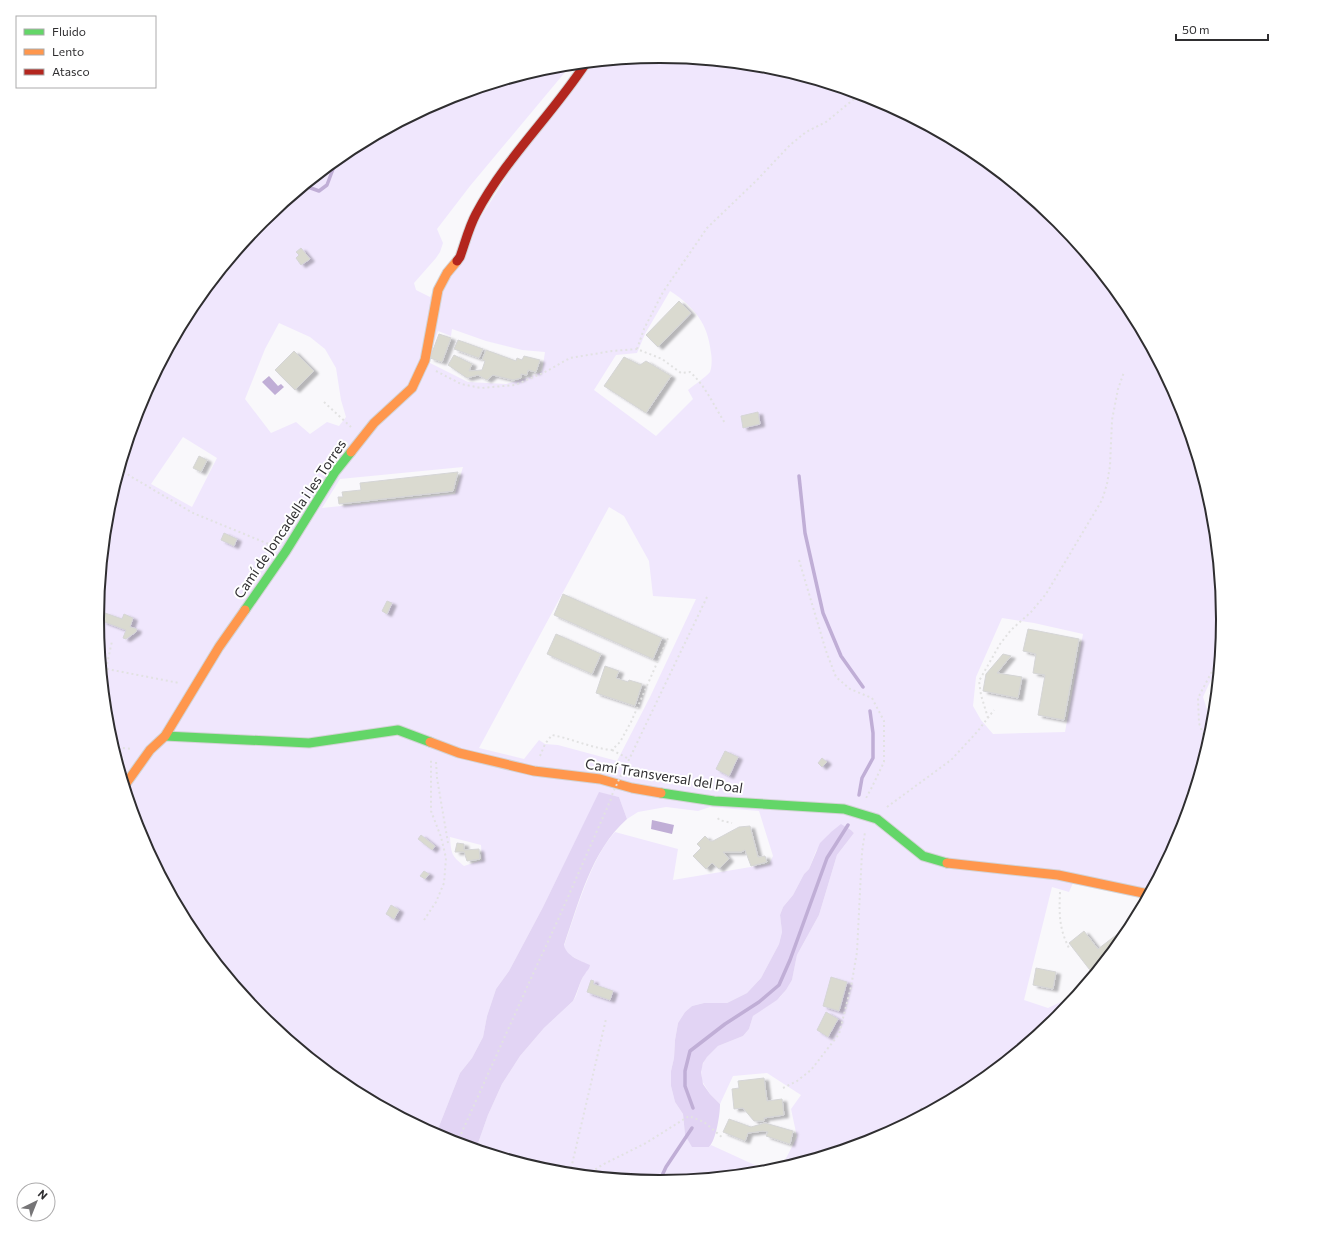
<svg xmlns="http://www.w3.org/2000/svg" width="1320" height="1238" font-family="Commissioner,sans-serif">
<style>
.green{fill:#f0e7fd;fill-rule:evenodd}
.forest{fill:#e2d4f4}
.water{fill:#c0aed6}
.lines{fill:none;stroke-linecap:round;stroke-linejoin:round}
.stream{stroke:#c0aed6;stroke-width:3.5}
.building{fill:#dadad0;stroke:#d5d5d6;filter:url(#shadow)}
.fast-casing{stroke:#d3d3d5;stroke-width:11}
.slow-casing{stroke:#d3d3d5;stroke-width:11}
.jam-casing{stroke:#d3d3d5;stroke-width:11}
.path{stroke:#e2e2e2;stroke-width:2;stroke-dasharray:2 3;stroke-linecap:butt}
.fast{stroke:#63d668;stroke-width:9}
.slow{stroke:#ff974d;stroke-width:9}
.jam{stroke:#b3261e;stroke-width:9}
.path-bridge{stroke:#e2e2e2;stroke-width:2;stroke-dasharray:2 3;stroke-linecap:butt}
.labels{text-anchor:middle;stroke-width:4;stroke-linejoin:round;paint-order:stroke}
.street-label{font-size:14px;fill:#2f2e30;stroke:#fff}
.rim{fill:none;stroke:#2f2e30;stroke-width:2}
</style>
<defs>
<filter id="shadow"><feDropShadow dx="4.5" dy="2.5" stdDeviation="1" flood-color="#0004"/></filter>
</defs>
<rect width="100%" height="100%" fill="#f9f8fb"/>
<path class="green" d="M660 56 770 67 876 99 973 151 1058 221 1128 306 1180 404 1212 509 1223 619 1218 665 1203 697 1211 722 1213 720 1212 729 1180 835 1146 899 1073 883 1069 892 1052 887 1024 1000 1048 1008 1076 995 1058 1017 973 1087 875 1139 780 1168 782 1166 797 1137 791 1109 801 1095 767 1073 733 1076 720 1104 710 1094 702 1081 701 1069 705 1059 718 1046 743 1036 749 1029 753 1016 780 997 786 990 792 980 797 955 819 915 837 855 854 833 851 830 841 825 829 834 816 851 809 869 804 874 793 895 783 907 780 915 782 932 779 944 761 978 747 993 727 1003H704L692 1006 685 1012 678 1023 675 1040 674 1058 671 1071V1086L675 1102 683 1114 685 1135 695 1146 709 1147 711 1145 768 1171 660 1182 550 1171 476 1149 488 1115 502 1084 520 1056 544 1028 573 1001 576 996 581 981 585 973 584 963C576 958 566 955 564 946 576 912 591 858 615 832L678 849 673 880 769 864 773 856 759 811 710 807 698 811 666 807 638 812 627 819 619 797 599 793 543 907 509 971 496 989 487 1016 483 1037 472 1058 460 1073 436 1134 347 1087 262 1017 192 932 140 834 120 767 124 759 120 755 115 753 108 729 97 619 108 509 140 403 192 306 262 221 347 151 445 99 550 67 571 65 470 186 437 229 443 243 440 252 436 258 414 283 416 290 430 297 578 64ZM670 291C695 307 708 324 711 353 712 358 712 367 710 372 706 377 694 385 688 390L693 399 656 436 594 390 616 355 637 353 645 334ZM279 323 310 337 325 349 336 368 341 400 346 417 339 426 327 422 310 434 296 422 271 433 245 399 265 349ZM452 329 486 341 522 350 545 352 542 371 530 377 506 384 468 382 428 362 438 331 451 336ZM183 437 217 458 192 507 151 484ZM463 467 455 494 322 508 340 479ZM609 507 624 516 649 561 653 596 696 599 650 697 617 761 558 745 545 744 539 740 524 759 479 748ZM1002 618 1034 623 1083 634 1065 732 993 734 981 720 973 706 976 677ZM450 837 481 845 482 860 464 866C452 856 451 854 450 837Z"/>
<g class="forest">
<path d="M599 792 619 797 627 819C591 851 579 902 564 945 566 956 581 961 590 965 589 970 587 970 585 974 579 982 578 992 573 1001L544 1028 520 1056 502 1084 488 1115 476 1149 444 1139 436 1134 460 1073 472 1058 483 1037 487 1016 496 989 509 971 543 907Z"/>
<path d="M841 824 851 830 854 833 837 855 819 915 797 955 792 980 786 990 777 1000 753 1016 749 1029 743 1036 718 1046 707 1057 703 1063 701 1072 703 1084 710 1094 720 1104C720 1115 716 1140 709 1147H692L685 1135 683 1114 675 1102 671 1086V1071L674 1058 675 1040 678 1023 685 1012 692 1006 704 1003H727L747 993 761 978 779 944 782 932 780 915 783 907 793 895 804 874 809 869 820 843 831 832Z"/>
</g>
<g class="water">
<polygon points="269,376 278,386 281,384 284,387 275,395 262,382"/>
<polygon points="652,820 674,825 672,834 651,829"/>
</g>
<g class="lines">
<g class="stream">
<polyline points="306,185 308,187 319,191 327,185 336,161"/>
<polyline points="799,476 805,533 823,613 841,656 863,687"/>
<polyline points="859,795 862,778 873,758 873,733 870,711"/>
<polyline points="693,1108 685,1086 685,1071 690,1051 725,1024 759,1002 779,985 790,960 827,858 848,825"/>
<polyline points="659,1182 666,1167 692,1128"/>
</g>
</g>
<g class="building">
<polygon points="301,248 310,259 301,265 296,258 299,255 296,252"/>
<polygon points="679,301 691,313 658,347 646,335"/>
<polygon points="439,334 451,338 442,362 430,358"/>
<polygon points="458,340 483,349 479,358 454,349"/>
<polygon points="486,350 516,361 517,358 522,360 524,356 540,360 536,372 528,370 527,375 521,374 521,378 513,380 493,375 487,380 478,375 467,378 448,365 454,355 472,364 469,371 482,370 485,361 482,360"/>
<polygon points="294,351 314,371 295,390 275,370"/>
<polygon points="624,357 640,365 646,361 671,376 646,413 604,386"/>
<polygon points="758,412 760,424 743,428 741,416"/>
<polygon points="199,456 207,460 201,472 193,468"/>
<polygon points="458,472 453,491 339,504 338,497 343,497 342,492 361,490 360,483"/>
<polygon points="224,533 237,539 234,546 221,540"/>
<polygon points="563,594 662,638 653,659 554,615"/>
<polygon points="387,601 392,603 387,614 382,611"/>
<polygon points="105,613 122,619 124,614 133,618 130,627 137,629 136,632 126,639 123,638 126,630 102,621"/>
<polygon points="1028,629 1079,639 1064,720 1038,715 1045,675 1033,673 1036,654 1023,651"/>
<polygon points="556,634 601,654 592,674 547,654"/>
<polygon points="1003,654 1011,656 997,673 1022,677 1018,698 983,691 986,674"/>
<polygon points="605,666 619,671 616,678 628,682 629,680 642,684 635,706 596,693"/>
<polygon points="725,751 738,757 729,776 716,769"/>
<polygon points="822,758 827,762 822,767 818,763"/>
<polygon points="750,826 758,857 765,856 767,862 751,866 745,850 741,852 723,852 729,859 719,869 712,863 706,869 693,856 701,848 697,844 705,836 710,841 713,841 739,827"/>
<polygon points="421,835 435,846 432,850 418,839"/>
<polygon points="457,843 464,844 464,850 479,849 480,859 467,861 464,852 455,852"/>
<polygon points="424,871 429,874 425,879 420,876"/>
<polygon points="391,905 399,910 394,919 386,914"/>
<polygon points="1084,931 1098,949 1120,932 1124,937 1093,974 1069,943"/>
<polygon points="1036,968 1056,972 1053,989 1033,985"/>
<polygon points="831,977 847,982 839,1011 823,1006"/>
<polygon points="591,980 594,981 593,984 613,991 610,1000 587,992"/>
<polygon points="826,1012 838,1019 828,1037 817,1030"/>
<polygon points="764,1078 767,1101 782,1099 784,1115 764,1118 764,1121 754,1121 743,1108 734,1109 732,1089 739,1088 738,1081"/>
<polygon points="921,1108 927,1110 928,1108 931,1109 917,1117"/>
<polygon points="729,1119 751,1127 765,1123 793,1131 790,1144 766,1136 768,1132 763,1131 748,1133 745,1141 723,1132"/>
</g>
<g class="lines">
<defs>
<g id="fast">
<polyline points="245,610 286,551 335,472 351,452"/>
<polyline points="165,736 309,743 398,730 430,742"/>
<polyline points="661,793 714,801 844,809 877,819 923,856 947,863"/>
</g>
<g id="slow">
<polyline points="351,452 374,423 412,388 425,360 438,290 447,273 457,261"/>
<polyline points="430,742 459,753 534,771 600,779 632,788 661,793"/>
<polyline points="125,785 150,750 165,736 219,647 245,610"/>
<polyline points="947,863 1058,875 1148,894"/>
</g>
<path id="jam" d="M457 261 460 257C465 243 469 227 476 214 505 159 552 115 586 63"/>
</defs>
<use href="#fast" class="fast-casing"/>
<use href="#slow" class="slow-casing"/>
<use href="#jam" class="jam-casing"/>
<g class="path">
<polyline points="637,349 644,329 663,292 707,228 757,180 790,145 806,132 826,122 860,94"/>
<path d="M436 371 461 384 481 388 515 385 545 372 570 358 612 351 637 349 662 359 681 373 690 372C705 385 714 406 725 423"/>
<polyline points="324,402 351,427"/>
<polyline points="120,468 130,476 193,513 271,545"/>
<polyline points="799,560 826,651 836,677 850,689 872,698 884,721 884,762 872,787 865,800"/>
<polyline points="102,668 179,683"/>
<polyline points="106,669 112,641"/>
<polyline points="988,718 981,695 979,681 1000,644 1011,630 1031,612 1046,594 1102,500 1107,484 1110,466 1112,420 1118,389 1124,372"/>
<polyline points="1207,744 1199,723 1198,698 1219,658"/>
<polyline points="113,747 132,749"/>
<polyline points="612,750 629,759"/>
<path d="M540 756 545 744 552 735C573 739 591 748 612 750L620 742 631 722 668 638"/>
<polyline points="436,762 437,778 448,843"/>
<polyline points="624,770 707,597"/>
<polyline points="887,807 951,760 977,732 994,710"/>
<polyline points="718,818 719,820 732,823"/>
<path d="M1060 892C1059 915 1059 929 1070 950"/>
<polyline points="424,920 436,902 444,883 446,858 441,837 431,811 431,759"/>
<polyline points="783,1088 797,1081 811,1070 839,1034 851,987 857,952 862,852 865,832"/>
<polyline points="457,1143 533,974 557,922 611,799"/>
<polyline points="570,1173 606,1019"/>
<polyline points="587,1175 602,1165 646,1143 689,1116 704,1122 723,1138"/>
</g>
<use href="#fast" class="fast"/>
<use href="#slow" class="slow"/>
<use href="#jam" class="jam"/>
<polyline class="path-bridge" points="612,795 621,775"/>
</g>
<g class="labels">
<g class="street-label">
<text transform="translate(290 519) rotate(-56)" y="5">Camí de Joncadella i les Torres</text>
<text transform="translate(664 776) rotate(9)" y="5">Camí Transversal del Poal</text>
</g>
</g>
<path d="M0 0H1320V1238H0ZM104 619a556 556 0 1 1 1112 0a556 556 0 1 1-1112 0Z" fill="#fff" fill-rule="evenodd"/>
<path class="rim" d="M104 619a556 556 0 1 1 1112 0a556 556 0 1 1-1112 0Z"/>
<rect x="16" y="16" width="140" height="72" fill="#ffffff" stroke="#acabac"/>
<rect x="24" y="29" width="20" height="6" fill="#63d668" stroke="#acabac"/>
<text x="52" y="36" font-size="12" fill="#2f2e30">Fluido</text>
<rect x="24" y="49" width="20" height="6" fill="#ff974d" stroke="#acabac"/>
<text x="52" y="56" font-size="12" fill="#2f2e30">Lento</text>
<rect x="24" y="69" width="20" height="6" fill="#b3261e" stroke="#acabac"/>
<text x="52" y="76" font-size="12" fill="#2f2e30">Atasco</text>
<g transform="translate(36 1202) rotate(43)"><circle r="19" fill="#ffffff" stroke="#acabac"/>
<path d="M0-3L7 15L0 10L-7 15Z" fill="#767577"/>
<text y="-6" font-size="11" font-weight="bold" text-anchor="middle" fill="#2f2e30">N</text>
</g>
<path d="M1176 34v6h92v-6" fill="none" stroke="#2f2e30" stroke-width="2"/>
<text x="1182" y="34" font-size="12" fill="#2f2e30" stroke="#ffffff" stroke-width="3" paint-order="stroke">50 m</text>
</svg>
